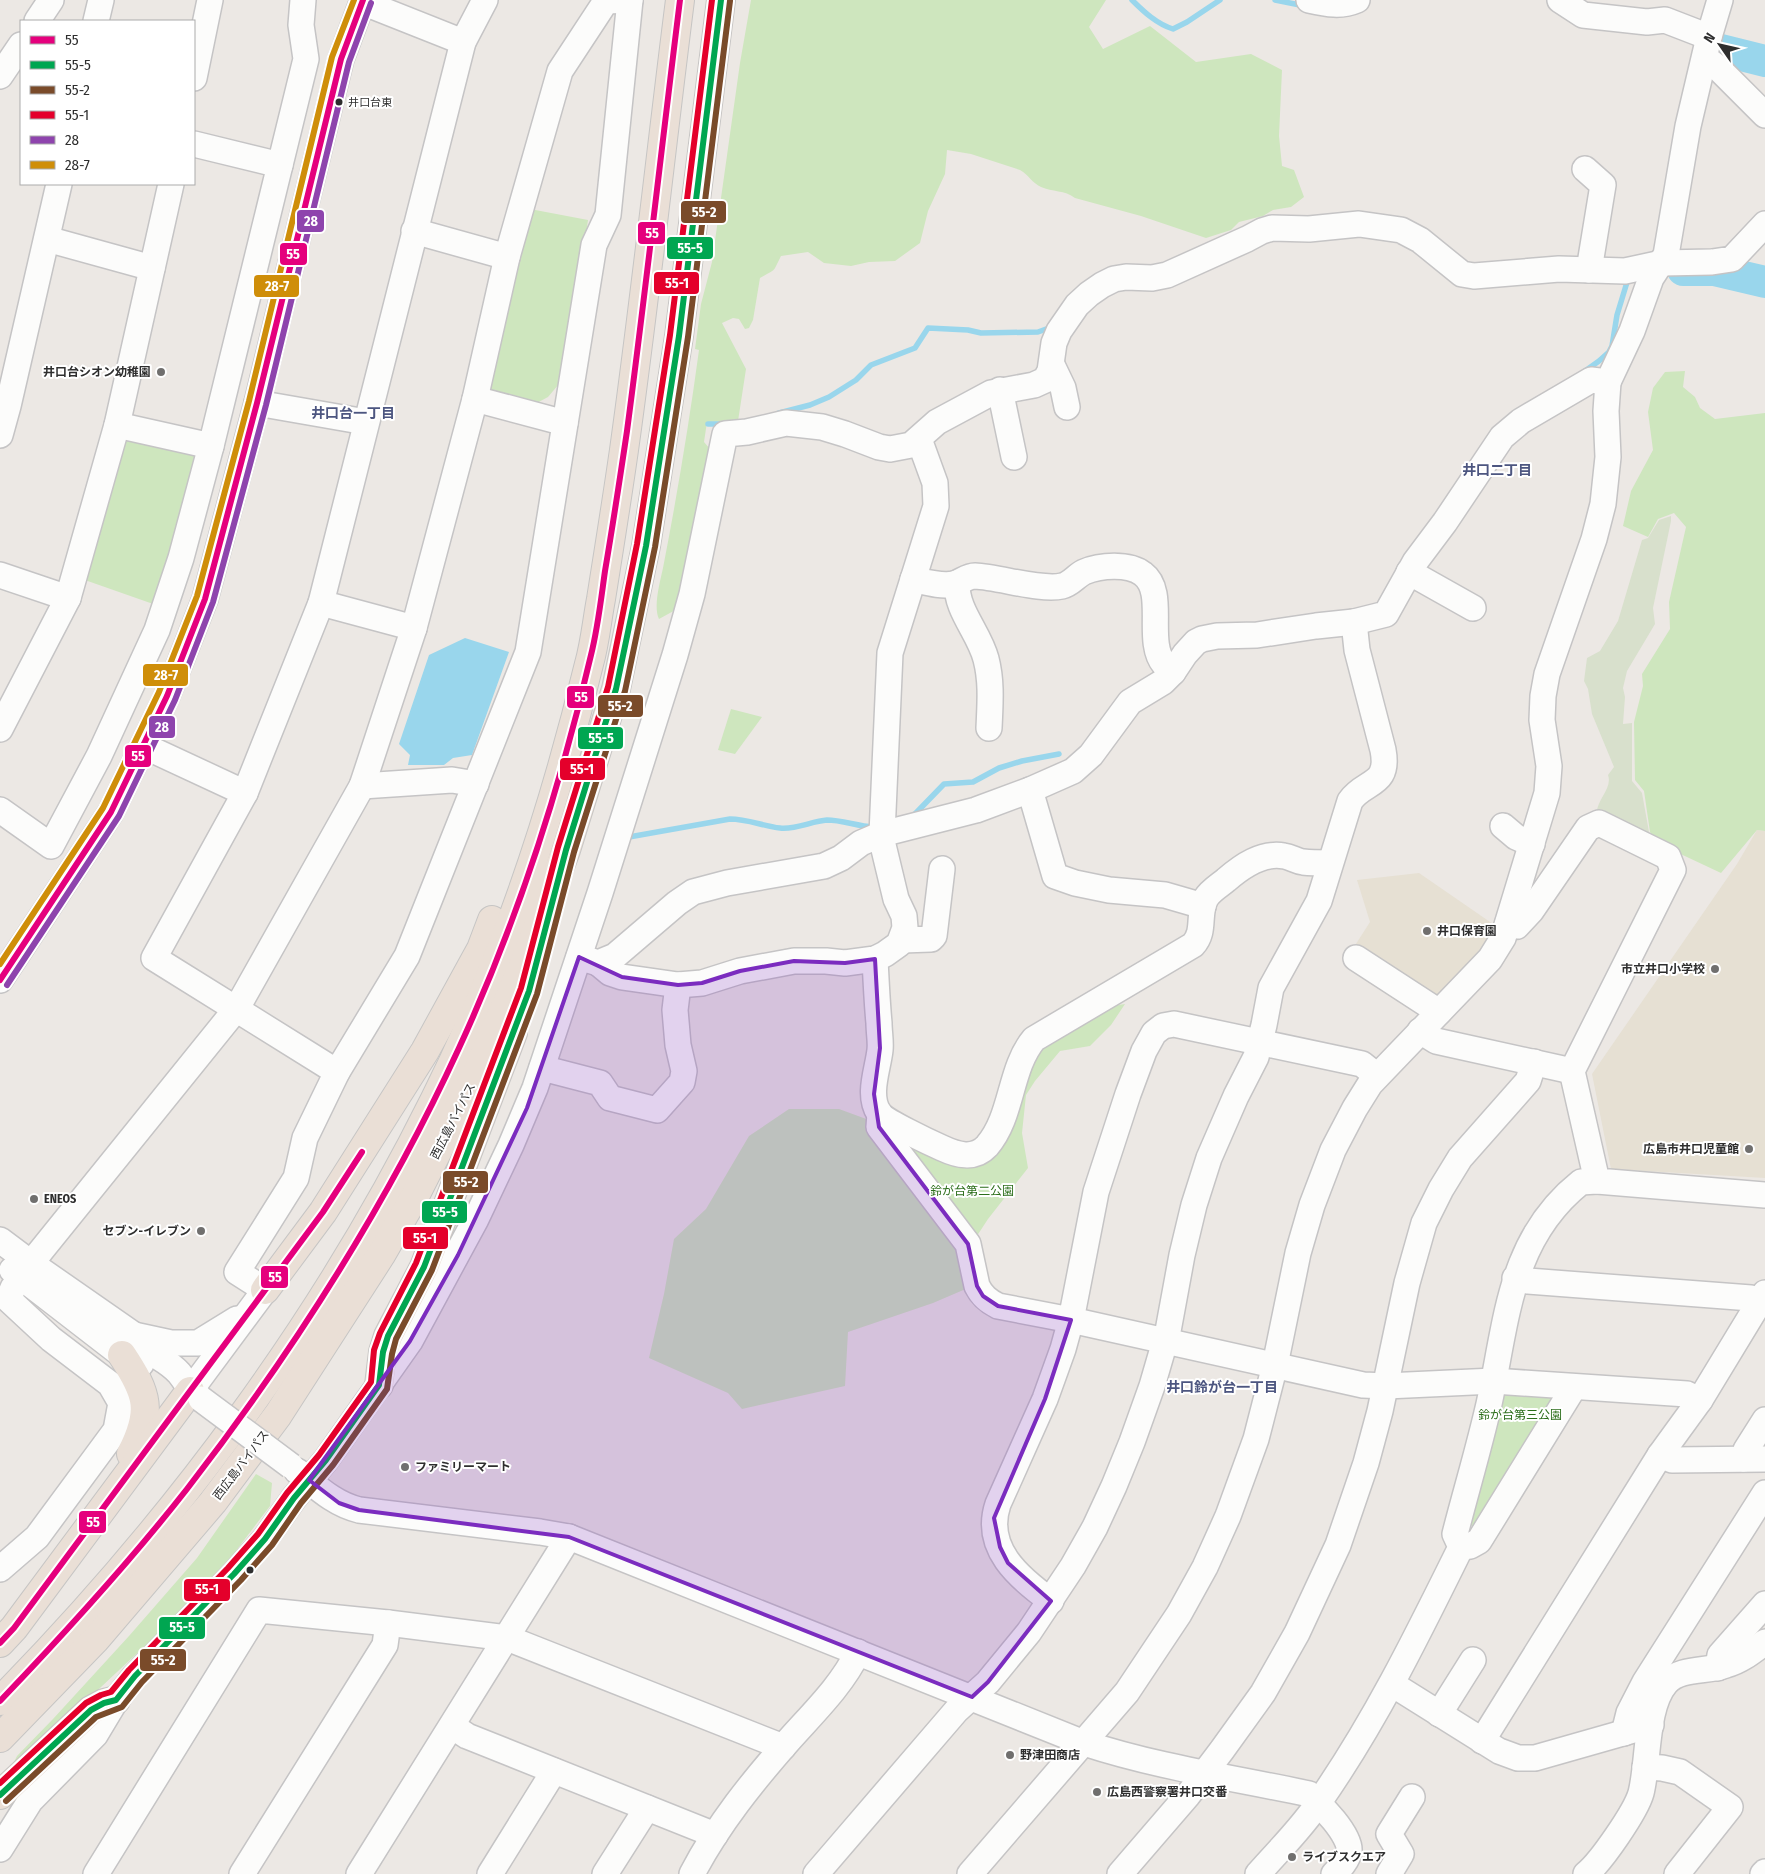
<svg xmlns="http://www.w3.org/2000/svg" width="1765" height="1874" font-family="'Fira Sans Condensed','Noto Sans JP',sans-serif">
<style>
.education{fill:#e6e0d3}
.green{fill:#cee6be}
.cemetery{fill:#d8e0cc}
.water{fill:#99d6ec}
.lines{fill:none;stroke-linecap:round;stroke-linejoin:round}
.stream{stroke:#99d6ec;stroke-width:5.5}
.river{stroke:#99d6ec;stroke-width:32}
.minor-casing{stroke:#c5c4c5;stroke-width:28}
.highway-casing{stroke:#c6c5c4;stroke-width:30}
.minor{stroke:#fcfcfb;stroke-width:25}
.highway{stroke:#eadfd6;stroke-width:28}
.minor-bridge-casing{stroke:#c5c4c5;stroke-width:28;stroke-linecap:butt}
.minor-bridge{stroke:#fcfcfb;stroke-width:25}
.bus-1-casing{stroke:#fff;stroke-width:10}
.bus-2-casing{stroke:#fff;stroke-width:10}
.bus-3-casing{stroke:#fff;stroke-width:10}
.bus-4-casing{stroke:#fff;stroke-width:10}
.bus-5-casing{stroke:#fff;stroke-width:10}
.bus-6-casing{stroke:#fff;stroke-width:10}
.bus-1{stroke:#e5007d;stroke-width:6}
.bus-2{stroke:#00a651;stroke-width:6}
.bus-3{stroke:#7a4b2a;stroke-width:6}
.bus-4{stroke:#e4002b;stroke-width:6}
.bus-5{stroke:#8e44ad;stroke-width:6}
.bus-6{stroke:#cf8e09;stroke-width:6}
.marked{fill:#7b2cbf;fill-opacity:0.2;stroke:#7b2cbf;stroke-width:4;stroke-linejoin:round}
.bus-dot{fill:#2e2e2e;stroke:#fff;stroke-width:2}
.poi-dot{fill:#706f6e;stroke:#fff;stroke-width:2}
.labels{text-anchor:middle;stroke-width:4;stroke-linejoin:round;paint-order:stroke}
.bus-label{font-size:11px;fill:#2e2e2e;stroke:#fff;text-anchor:start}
.poi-label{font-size:12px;font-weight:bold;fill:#2e2e2e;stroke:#fff;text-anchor:start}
.street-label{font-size:12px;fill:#2e2e2e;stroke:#fff}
.park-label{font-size:12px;fill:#2c6e1b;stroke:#fff}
.neighbourhood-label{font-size:14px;font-weight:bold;fill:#4d5680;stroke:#fff}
.line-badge{stroke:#fff;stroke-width:2}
.badge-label{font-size:14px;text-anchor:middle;font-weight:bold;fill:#fff}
</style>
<rect width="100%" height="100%" fill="#ece8e4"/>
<g class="education">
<polygon points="1757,830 1765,831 1765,1178 1611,1169 1592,1074 1737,864"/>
<polygon points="1419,873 1493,924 1489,939 1479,955 1434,999 1354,947 1370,922 1357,880"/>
</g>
<g class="green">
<path d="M751 0H1106L1089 27 1103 49 1150 26 1196 62 1251 54 1282 70 1279 136 1282 166 1294 170 1304 197 1291 207 1273 210 1263 216 1239 222 1231 230 1206 238 1141 216 1075 198C1065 190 1052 192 1041 187 1032 183 1029 175 1020 170L971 154 947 150 945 174 928 211 920 243 895 261 869 262 851 266 824 263 808 252 781 256C772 274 777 268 760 278L753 320 749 328 745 329 739 319 733 318 722 323 746 369 738 421 707 422 704 442 710 449 679 608 659 619C653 607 660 582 663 568 677 496 689 424 699 350L695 349 701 304 712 262 740 63Z"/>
<polygon points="530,209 588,220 564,378 548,397 533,405 497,398 486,388"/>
<polygon points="1685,371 1683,387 1695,397 1700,408 1715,419 1765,413 1765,831 1757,830 1721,873 1655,842 1650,832 1644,791 1635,780 1634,722 1643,686 1642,674 1670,629 1669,602 1686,527 1674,513 1658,519 1648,537 1623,526 1631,491 1653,450 1648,412 1653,388 1665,372"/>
<polygon points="133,434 191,450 198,462 156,605 82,579 105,513 122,440"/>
<polygon points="731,709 762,717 735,754 718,750"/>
<polygon points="1125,1004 1111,1025 1090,1046 1060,1051 1035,1081 1026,1095 1022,1133 1028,1168 988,1219 973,1242 882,1123 967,1162 1026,1057 1099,1008"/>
<polygon points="789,1109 839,1109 869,1120 959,1245 968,1288 933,1303 848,1332 845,1386 742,1409 728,1393 649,1358 664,1294 674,1239 706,1209 749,1136"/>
<polygon points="1500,1391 1558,1393 1479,1530 1466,1522"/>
<polygon points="256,1474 272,1483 270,1506 235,1552 178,1615 8,1774 17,1756 53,1719 129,1636 197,1558"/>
</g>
<path class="cemetery" d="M1671 516V521L1653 608 1655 624 1627 671 1623 688 1625 697 1623 724 1632 723V781L1642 793 1649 832 1653 843 1597 815C1595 801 1613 789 1608 775L1614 767 1592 714 1588 689 1584 681 1587 658 1600 651 1618 621 1642 540 1648 538 1659 520Z"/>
<polygon class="water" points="465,638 509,652 472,755 453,758 444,765 408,765 410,755 399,744 429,655"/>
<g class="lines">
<g class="stream">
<path d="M1132 0C1144 12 1157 24 1173 29L1187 22 1220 0"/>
<polyline points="1275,0 1305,6"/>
<polyline points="1585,371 1599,361 1609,352 1612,346 1617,315 1628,279"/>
<polyline points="779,413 810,405 829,397 856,380 871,365 915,348 928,328 968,330 981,333 1038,332 1049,328 1051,325"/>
<polyline points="708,424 723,424"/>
<polyline points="913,816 944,784 973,782 999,768 1022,761 1059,754"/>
<path d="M629 837 730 819C747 819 763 826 780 828 795 830 812 821 827 820 842 820 857 826 873 827"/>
</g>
<g class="river">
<polyline points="1717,49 1765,61"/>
<polyline points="1683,270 1714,270 1765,282"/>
</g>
<defs>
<g id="minor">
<path d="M1309 0C1327 4 1341 7 1357 0"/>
<polyline points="1560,0 1583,15 1647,22 1665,20 1709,37"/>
<polyline points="362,2 463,42"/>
<polyline points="37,21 51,0"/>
<polyline points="96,21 101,0"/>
<polyline points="1705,58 1716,66 1765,115"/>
<polyline points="0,76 21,45"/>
<polyline points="194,78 210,0"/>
<polyline points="194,144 280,165"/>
<polyline points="1585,169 1603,185 1589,270"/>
<polyline points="414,231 507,257"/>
<polyline points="47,239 152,268"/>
<polyline points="1052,365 1063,388 1067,407"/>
<polyline points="1000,390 1014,457"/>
<polyline points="475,399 565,423"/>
<polyline points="257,403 366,422"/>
<polyline points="117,425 211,446"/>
<polyline points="0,435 8,406 59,184"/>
<polyline points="1409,572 1473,608"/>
<polyline points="0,575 68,598"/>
<path d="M913 579C926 582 941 587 954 584 961 582 967 576 975 576 999 577 1041 591 1062 586 1071 584 1076 576 1084 572 1100 565 1129 563 1143 574 1167 592 1145 641 1164 664 1167 667 1170 670 1173 672"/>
<path d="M957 583C956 611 979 632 986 659 992 682 990 705 989 728"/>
<polyline points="321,603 414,628"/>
<polyline points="0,729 68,598 117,425 171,184"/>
<polyline points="144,746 245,793"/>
<polyline points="362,786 452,780 476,784"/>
<polyline points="1030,790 1055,876 1075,883 1109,890 1165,895 1203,906"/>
<polyline points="0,810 51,846 99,756 157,630 181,558 211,446 306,59 301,25 303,0"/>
<polyline points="1503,826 1516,837 1532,844"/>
<polyline points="1508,923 1517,926 1531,911 1588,828 1599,823 1668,857 1673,870 1572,1071 1597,1181 1765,1195"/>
<polyline points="902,940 931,939 934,936 942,869"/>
<polyline points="579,957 598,963 615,956 677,903 693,892 727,883 824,866 841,858 861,843 882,834 976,810 1030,790 1073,771 1091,755 1130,702 1163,682 1173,672 1185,654 1196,642 1202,639 1217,636 1257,635 1316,626 1354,622 1386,614 1415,562 1445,522 1502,437 1521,421 1591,380 1608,382 1632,331 1651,278 1666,255 1688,126 1709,37 1720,0"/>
<polyline points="1356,958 1439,1012"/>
<path d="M875 959C876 980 877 1002 879 1023 879 1032 881 1042 880 1050 878 1069 867 1095 879 1113 884 1121 931 1143 942 1148 957 1155 974 1160 987 1146 1013 1116 1009 1069 1034 1039L1193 945C1206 931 1197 914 1206 898 1210 891 1220 885 1226 880 1242 866 1262 852 1284 856 1291 857 1296 861 1303 862 1312 863 1321 863 1330 863"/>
<polyline points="598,963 610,973 622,977 678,985 702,983 740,971 794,961 826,961 845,963 875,959 885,954 899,944 905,928 904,916 896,899 883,845 882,834 890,653 936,506 935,483 919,439"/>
<polyline points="0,980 111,812 167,696 205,599 257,403 341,59 363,0"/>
<polyline points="1420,1031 1436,1041 1572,1071"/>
<polyline points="542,1068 600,1083 610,1098 657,1110 682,1082 684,1071 678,1045 675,1010 678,985"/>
<polyline points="337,1072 154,958 245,793 321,603 463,42 485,0"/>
<path d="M880 1114 879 1127 968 1244 977 1286C982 1296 988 1301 998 1306L1071 1320 1363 1385 1386 1386 1494 1381 1687 1394 1700 1400"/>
<path d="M0 1240 32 1264 134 1335C147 1355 165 1357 179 1373 188 1384 188 1389 201 1399"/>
<polyline points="12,1270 122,1355 141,1364"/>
<polyline points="1515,1278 1528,1281 1751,1298 1759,1302"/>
<polyline points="134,1335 171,1343 198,1343 237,1319"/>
<polyline points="190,1391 265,1290 237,1272 296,1178 305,1138 337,1072 407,956 528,652 594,245 608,215 630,0"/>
<polyline points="1660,1455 1672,1460 1765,1459"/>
<polyline points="1744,1459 1746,1450 1765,1420"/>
<path d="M297 1471C317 1487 334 1504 359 1510L540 1532 569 1537 1084 1743C1157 1767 1234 1778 1309 1794 1320 1804 1351 1835 1349 1851 1348 1860 1340 1868 1334 1874"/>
<polyline points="1461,1547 1470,1546 1479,1541 1574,1387"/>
<polyline points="0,1569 37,1537 116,1430 121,1403 110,1384 51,1339 8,1299 13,1288 40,1252 237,1008 362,786 414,628 475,399 507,257 560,71 606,1 630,0"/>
<path d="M1051 1601C1019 1578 983 1548 998 1504L1045 1399 1063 1349 1071 1320 1096 1192 1128 1094 1144 1051 1154 1033 1163 1026 1174 1024 1362 1064 1377 1076"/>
<polyline points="1718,1668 1720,1655 1765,1604"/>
<polyline points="1392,1684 1499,1751 1518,1758 1535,1758 1651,1725"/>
<polyline points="1439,1714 1473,1660"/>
<polyline points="452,1726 467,1736 715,1835"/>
<polyline points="1624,1733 1629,1713 1645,1682 1765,1493"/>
<polyline points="1482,1741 1660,1455 1700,1400 1765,1293"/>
<polyline points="1645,1767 1662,1768 1680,1772 1730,1807 1677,1874"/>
<polyline points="0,1849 30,1801 95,1735 116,1700 135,1676 234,1574 265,1539 294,1498 326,1460 410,1341 476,1219 511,1145 535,1088 600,893 675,655 692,594 725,434 747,432 786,423 822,427 845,434 879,447 890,449 911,445 937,422 991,393 1034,385 1045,380 1050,371 1054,343 1059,331 1077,305 1089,294 1102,285 1114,279 1126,277 1152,278 1167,275 1247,239 1262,231 1272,228 1309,229 1359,224 1401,230 1420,240 1462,274 1474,276 1559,269 1625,271 1662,263 1712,262 1732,259 1765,224"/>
<polyline points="96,1874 259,1610 388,1623 507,1638 783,1747"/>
<polyline points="242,1874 385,1645 388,1623"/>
<polyline points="359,1874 569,1537"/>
<polyline points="490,1874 554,1771"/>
<polyline points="605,1874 647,1808"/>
<path d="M692 1874C718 1824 753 1781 790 1739 815 1711 842 1685 858 1652"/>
<path d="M816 1874 956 1711 988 1682 1029 1632 1073 1566 1095 1527 1114 1486 1132 1442 1152 1386 1168 1331 1182 1255 1194 1205 1209 1158 1236 1096 1256 1057 1264 1025 1271 988 1319 901 1350 801C1364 780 1390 787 1383 750L1357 650 1354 622"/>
<polyline points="970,1874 1127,1692 1179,1614 1205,1567 1228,1516 1256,1439 1275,1365 1298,1253 1312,1205 1333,1150 1355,1108 1370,1084 1490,959 1503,938 1547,793 1549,766 1542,720 1543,696 1547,674 1594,539 1603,504 1608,457 1606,411 1608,382"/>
<polyline points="1120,1874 1188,1795 1222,1750 1263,1693 1297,1633 1338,1545 1366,1463 1380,1411 1407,1283 1424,1223 1441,1189 1460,1158 1528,1081 1534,1062"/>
<path d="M1258 1874C1278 1851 1302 1828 1319 1802 1375 1722 1418 1634 1461 1547L1455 1534C1466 1491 1479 1448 1489 1404 1507 1321 1509 1239 1581 1182L1597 1181"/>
<polyline points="1389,1874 1401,1854 1389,1834 1412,1797"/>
<path d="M1586 1874C1601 1862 1636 1811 1641 1793 1649 1762 1645 1707 1666 1683 1680 1667 1708 1672 1726 1665 1741 1661 1753 1651 1765 1642"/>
<polyline points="1763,1874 1765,1872"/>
</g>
<g id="highway">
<polyline points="265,1290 323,1212 425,1051 481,949 492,920"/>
<path d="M122 1355C148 1394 153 1411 131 1454"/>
<polyline points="379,1385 383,1352 388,1336 424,1267 513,1033"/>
<polyline points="0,1643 14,1628 190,1391"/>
<path d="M0 1701C174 1524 325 1321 435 1099 504 961 553 813 589 664 595 643 597 620 601 599 609 549 617 499 624 450 645 300 661 150 680 0"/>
<polyline points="0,1738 96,1639 213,1502 278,1415 381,1255 415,1196 476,1075 525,961 566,850 616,689 646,546 679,336 721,0"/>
<polyline points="0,1795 91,1710 104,1703 116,1700"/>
</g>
</defs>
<use href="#minor" class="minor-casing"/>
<use href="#highway" class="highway-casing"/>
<use href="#minor" class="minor"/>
<use href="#highway" class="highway"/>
<defs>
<polyline id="minor-bridge" points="201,1399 291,1466"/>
</defs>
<use href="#minor-bridge" class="minor-bridge-casing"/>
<use href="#minor-bridge" class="minor-bridge"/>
<defs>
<g id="bus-1">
<polyline points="0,980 111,812 167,696 205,599 257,403 341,59 363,0"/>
<polyline points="0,1643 14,1628 323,1212 362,1152"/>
<path d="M0 1701C65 1633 129 1563 187 1489 293 1352 387 1205 459 1048 517 922 560 789 591 655 598 627 601 599 605 571 613 524 620 478 627 431 646 288 662 144 680 0"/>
</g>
<polyline id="bus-2" points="0,1795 91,1710 104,1703 116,1700 135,1676 234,1574 265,1539 294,1498 326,1460 379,1385 383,1352 388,1336 424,1267 529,991 566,850 616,689 646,546 679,336 721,0"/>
<polyline id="bus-3" points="6,1801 96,1717 122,1707 142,1682 241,1580 272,1545 301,1503 333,1465 387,1389 392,1354 396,1339 432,1270 537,994 574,852 625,691 655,547 688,337 730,1"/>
<polyline id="bus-4" points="0,1783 86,1703 101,1695 111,1692 129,1670 228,1568 258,1534 287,1493 319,1455 371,1382 374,1350 380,1333 416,1263 521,988 558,847 608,687 637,544 670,335 712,0"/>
<polyline id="bus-5" points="7,985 119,816 175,700 213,602 266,405 349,62 371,3"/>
<polyline id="bus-6" points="0,964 103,808 159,692 197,596 249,401 332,57 354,0"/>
</defs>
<use href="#bus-1" class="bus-1-casing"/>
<use href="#bus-2" class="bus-2-casing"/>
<use href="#bus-3" class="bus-3-casing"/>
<use href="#bus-4" class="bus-4-casing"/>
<use href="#bus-5" class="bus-5-casing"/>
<use href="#bus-6" class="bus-6-casing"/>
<use href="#bus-1" class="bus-1"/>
<use href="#bus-2" class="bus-2"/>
<use href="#bus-3" class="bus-3"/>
<use href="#bus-4" class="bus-4"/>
<use href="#bus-5" class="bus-5"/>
<use href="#bus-6" class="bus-6"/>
</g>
<path class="marked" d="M579 957 622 977 678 985 702 983 740 971 794 961 845 963 875 959 880 1048 874 1094 879 1127 968 1244 977 1286 983 1296 998 1306 1071 1320 1045 1399 994 1518 1000 1547 1008 1563 1051 1601 988 1682 972 1697 569 1537 359 1510 339 1503 309 1480 410 1341 458 1255 527 1108Z"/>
<g class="bus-dot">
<circle cx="339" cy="102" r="4.5"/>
<circle cx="250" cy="1570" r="4.5"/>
</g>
<g class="poi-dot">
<circle cx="161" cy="372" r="5"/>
<circle cx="1427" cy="931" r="5"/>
<circle cx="1715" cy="969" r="5"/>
<circle cx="1749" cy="1149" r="5"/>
<circle cx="34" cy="1199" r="5"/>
<circle cx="201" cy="1231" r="5"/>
<circle cx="405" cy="1467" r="5"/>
<circle cx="1010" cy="1755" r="5"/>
<circle cx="1097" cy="1792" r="5"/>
<circle cx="1292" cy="1857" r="5"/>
</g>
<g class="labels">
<g class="bus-label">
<text x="348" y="106">井口台東</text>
</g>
<g class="poi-label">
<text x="151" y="376" text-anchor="end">井口台シオン幼稚園</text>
<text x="1437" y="935">井口保育園</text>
<text x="1705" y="973" text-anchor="end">市立井口小学校</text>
<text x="1739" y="1153" text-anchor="end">広島市井口児童館</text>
<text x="44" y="1203">ENEOS</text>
<text x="191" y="1235" text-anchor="end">セブン-イレブン</text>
<text x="415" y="1471">ファミリーマート</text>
<text x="1020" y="1759">野津田商店</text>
<text x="1107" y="1796">広島西警察署井口交番</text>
<text x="1302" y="1861">ライブスクエア</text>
</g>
<g class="street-label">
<text transform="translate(453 1121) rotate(-63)" y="4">西広島バイパス</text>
<text transform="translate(241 1465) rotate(-53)" y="4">西広島バイパス</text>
</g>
<g class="park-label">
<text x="972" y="1195">鈴が台第二公園</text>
<text x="1520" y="1419">鈴が台第三公園</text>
</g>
<g class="neighbourhood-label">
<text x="353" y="418">井口台一丁目</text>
<text x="1497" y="475">井口二丁目</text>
<text x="1222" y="1392">井口鈴が台一丁目</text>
</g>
</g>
<g class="line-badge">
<rect x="680" y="200" width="47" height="24" rx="5" fill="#7a4b2a"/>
<rect x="296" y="209" width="29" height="24" rx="5" fill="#8e44ad"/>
<rect x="637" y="221" width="29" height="24" rx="5" fill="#e5007d"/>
<rect x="666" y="236" width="48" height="24" rx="5" fill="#00a651"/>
<rect x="279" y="242" width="29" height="24" rx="5" fill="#e5007d"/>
<rect x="653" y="271" width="47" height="24" rx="5" fill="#e4002b"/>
<rect x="253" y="274" width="47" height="24" rx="5" fill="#cf8e09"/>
<rect x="142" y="663" width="47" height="24" rx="5" fill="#cf8e09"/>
<rect x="566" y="685" width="29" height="24" rx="5" fill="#e5007d"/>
<rect x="597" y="694" width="47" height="24" rx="5" fill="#7a4b2a"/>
<rect x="148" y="715" width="28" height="24" rx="5" fill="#8e44ad"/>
<rect x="577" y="726" width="47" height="24" rx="5" fill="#00a651"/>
<rect x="124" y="744" width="28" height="24" rx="5" fill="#e5007d"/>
<rect x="559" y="757" width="47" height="24" rx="5" fill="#e4002b"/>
<rect x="442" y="1170" width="47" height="24" rx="5" fill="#7a4b2a"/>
<rect x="421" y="1200" width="47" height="24" rx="5" fill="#00a651"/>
<rect x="402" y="1226" width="47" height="24" rx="5" fill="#e4002b"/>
<rect x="260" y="1265" width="29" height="24" rx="5" fill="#e5007d"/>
<rect x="78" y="1510" width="29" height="24" rx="5" fill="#e5007d"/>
<rect x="183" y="1578" width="48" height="24" rx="5" fill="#e4002b"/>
<rect x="158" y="1616" width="48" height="24" rx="5" fill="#00a651"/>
<rect x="139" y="1648" width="48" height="24" rx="5" fill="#7a4b2a"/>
</g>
<g class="badge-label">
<text x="704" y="217">55-2</text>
<text x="311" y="226">28</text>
<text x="652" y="238">55</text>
<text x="690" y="253">55-5</text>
<text x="293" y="259">55</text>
<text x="677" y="288">55-1</text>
<text x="277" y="291">28-7</text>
<text x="166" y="680">28-7</text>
<text x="581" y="702">55</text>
<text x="620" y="711">55-2</text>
<text x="162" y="732">28</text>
<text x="601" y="743">55-5</text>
<text x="138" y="761">55</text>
<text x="582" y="774">55-1</text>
<text x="466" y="1187">55-2</text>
<text x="445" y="1217">55-5</text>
<text x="425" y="1243">55-1</text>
<text x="275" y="1282">55</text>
<text x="93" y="1527">55</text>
<text x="207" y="1594">55-1</text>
<text x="182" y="1632">55-5</text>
<text x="163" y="1665">55-2</text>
</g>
<rect x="20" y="20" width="175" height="165" fill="#ffffff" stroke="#ababab"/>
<rect x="30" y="36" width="25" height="8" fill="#e5007d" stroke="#ababab"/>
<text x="65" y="45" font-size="15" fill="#2e2e2e">55</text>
<rect x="30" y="61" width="25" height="8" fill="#00a651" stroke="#ababab"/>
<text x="65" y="70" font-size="15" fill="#2e2e2e">55-5</text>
<rect x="30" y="86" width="25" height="8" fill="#7a4b2a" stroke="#ababab"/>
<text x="65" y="95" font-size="15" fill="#2e2e2e">55-2</text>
<rect x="30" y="111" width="25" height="8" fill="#e4002b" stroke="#ababab"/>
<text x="65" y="120" font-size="15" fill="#2e2e2e">55-1</text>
<rect x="30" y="136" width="25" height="8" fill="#8e44ad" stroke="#ababab"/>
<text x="65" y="145" font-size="15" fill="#2e2e2e">28</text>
<rect x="30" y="161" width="25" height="8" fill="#cf8e09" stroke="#ababab"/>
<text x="65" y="170" font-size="15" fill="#2e2e2e">28-7</text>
<g transform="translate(1720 45) rotate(304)" stroke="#ffffff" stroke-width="4" paint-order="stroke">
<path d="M0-4L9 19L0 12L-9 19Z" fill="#2e2e2e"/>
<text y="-8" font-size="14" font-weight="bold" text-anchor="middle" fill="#2e2e2e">N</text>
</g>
</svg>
